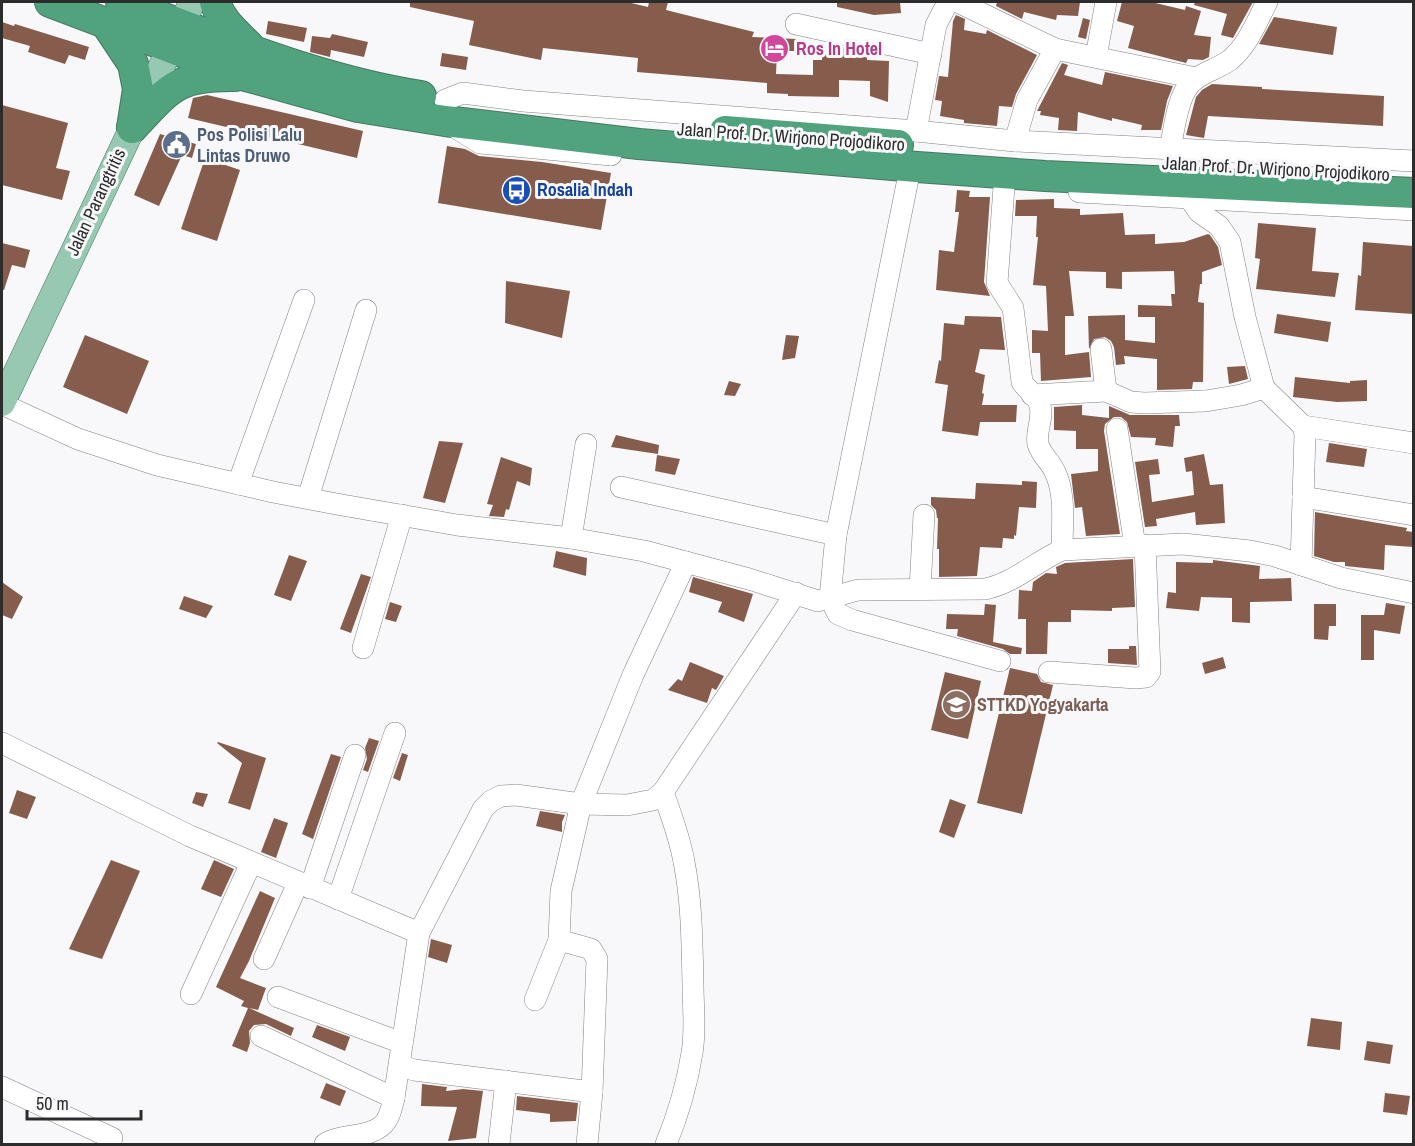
<svg xmlns="http://www.w3.org/2000/svg" width="1415" height="1146" font-family="'Archivo Narrow',sans-serif">
<style>
.building{fill:#865d4d}
.lines{fill:none;stroke-linecap:round;stroke-linejoin:round}
.minor-casing{stroke:#828284;stroke-width:22}
.major-casing{stroke:#447962;stroke-width:27}
.highway-casing{stroke:#447962;stroke-width:32}
.minor{stroke:#fff;stroke-width:21}
.major{stroke:#97c8b2;stroke-width:26}
.highway{stroke:#51a37e;stroke-width:30}
.labels{text-anchor:middle;stroke-width:6;stroke-linejoin:round;paint-order:stroke}
.hotel-label{font-size:18px;font-weight:bold;fill:#b23c85;stroke:#f8f8fa;text-anchor:start}
.service-label{font-size:18px;font-weight:bold;fill:#4e5e75;stroke:#f8f8fa;text-anchor:start}
.street-label{font-size:18px;fill:#2c2c2d;stroke:#f8f8fa}
.transit-label{font-size:18px;font-weight:bold;fill:#164399;stroke:#f8f8fa;text-anchor:start}
.education-label{font-size:18px;font-weight:bold;fill:#785e54;stroke:#f8f8fa;text-anchor:start}
</style>
<rect width="100%" height="100%" fill="#f8f8fa"/>
<g class="building">
<polygon points="410,2 627,2 648,7 649,2 668,2 666,10 754,32 752,37 797,39 797,51 777,51 776,74 813,75 813,60 822,60 822,53 835,53 836,46 860,51 860,57 867,57 867,60 889,61 888,102 870,96 870,81 839,80 839,97 788,96 788,94 767,93 767,83 637,72 638,58 543,48 541,60 469,45 474,21 410,7"/>
<polygon points="837,2 900,2 901,13 874,15 837,7"/>
<polygon points="997,2 1080,2 1078,16 1057,15 1056,20 1024,12 1022,19 996,6"/>
<polygon points="1122,2 1151,2 1185,10 1186,6 1201,11 1194,35 1211,37 1209,57 1203,60 1188,59 1186,63 1128,48 1134,26 1117,21"/>
<polygon points="1195,2 1253,2 1233,38 1221,35 1227,14 1194,5"/>
<polygon points="956,15 965,19 964,30 986,34 987,30 1037,55 1016,94 1012,107 999,106 997,126 964,123 964,120 940,116 942,101 935,100 939,76 948,77 953,21"/>
<polygon points="1274,17 1337,27 1333,55 1259,44"/>
<polygon points="1083,18 1090,20 1086,39 1078,37"/>
<polygon points="268,21 307,28 304,42 266,34"/>
<polygon points="2,22 14,26 15,24 89,47 85,60 69,55 65,64 28,52 30,46 2,38"/>
<polygon points="332,34 368,42 364,57 331,50 330,57 310,52 312,36 330,38"/>
<polygon points="442,53 468,57 466,70 440,66"/>
<polygon points="1062,63 1068,65 1064,75 1102,85 1105,72 1173,86 1167,101 1161,130 1141,130 1142,125 1112,118 1112,121 1078,112 1077,131 1058,130 1059,118 1040,115 1041,111 1037,111"/>
<polygon points="1212,84 1262,87 1262,89 1384,96 1383,126 1208,116 1204,138 1186,135 1196,97 1202,90"/>
<polygon points="207,95 363,131 357,158 188,118 193,98"/>
<polygon points="2,105 68,123 56,168 70,171 62,200 2,185"/>
<polygon points="160,134 196,144 192,158 182,155 159,206 134,195"/>
<polygon points="447,146 465,149 479,156 542,162 611,173 601,230 438,203"/>
<polygon points="205,158 240,170 217,241 181,229"/>
<polygon points="957,190 970,191 969,197 990,197 984,282 990,296 936,290 939,250 954,252 959,212 955,212"/>
<polygon points="1054,199 1054,208 1080,209 1080,215 1123,213 1125,235 1155,234 1155,244 1184,242 1208,234 1210,235 1218,247 1222,265 1202,272 1202,284 1200,284 1198,302 1204,303 1203,382 1193,382 1192,389 1157,390 1157,359 1124,356 1125,364 1116,365 1114,347 1111,341 1105,337 1094,339 1089,349 1088,316 1125,315 1125,340 1155,343 1155,317 1138,317 1138,305 1172,306 1171,294 1175,294 1174,271 1122,272 1122,289 1106,288 1106,272 1069,271 1074,316 1065,316 1065,355 1089,352 1091,377 1041,381 1040,353 1032,353 1032,330 1048,331 1046,286 1033,285 1038,237 1036,237 1037,216 1015,216 1016,200"/>
<polygon points="1258,223 1316,228 1312,271 1339,273 1335,297 1256,289 1260,259 1255,258"/>
<polygon points="1363,242 1413,246 1413,314 1355,310 1358,275 1361,276"/>
<polygon points="2,243 30,250 25,268 12,265 4,290 2,290"/>
<polygon points="506,281 570,291 562,338 505,323"/>
<polygon points="1277,314 1331,322 1328,342 1274,333"/>
<polygon points="965,316 1001,317 1005,350 980,349 975,372 985,375 982,393 984,394 982,405 1017,405 1016,422 980,422 978,436 942,431 948,385 935,383 939,360 941,361 944,323 964,325"/>
<polygon points="85,335 149,361 127,414 63,387"/>
<polygon points="786,335 799,336 795,358 782,360"/>
<polygon points="1245,366 1248,379 1229,384 1227,367"/>
<polygon points="1295,377 1350,383 1350,381 1367,380 1367,401 1337,402 1293,397"/>
<polygon points="729,381 741,384 735,396 724,395"/>
<polygon points="1082,405 1082,415 1109,418 1109,406 1130,415 1179,415 1180,426 1175,426 1173,447 1155,445 1156,438 1131,437 1127,422 1121,417 1114,417 1105,424 1104,431 1120,534 1086,536 1082,507 1075,508 1071,474 1098,471 1098,449 1076,449 1076,431 1054,430 1054,407"/>
<polygon points="616,435 659,445 658,454 611,447"/>
<polygon points="439,441 463,443 445,503 423,498"/>
<polygon points="1329,443 1367,449 1364,467 1326,462"/>
<polygon points="1204,454 1210,485 1223,484 1225,523 1196,525 1195,512 1156,519 1157,526 1145,527 1135,462 1158,459 1160,474 1149,475 1152,502 1194,495 1192,471 1186,472 1184,458"/>
<polygon points="657,455 680,459 675,475 655,471"/>
<polygon points="501,457 532,468 530,486 517,481 509,510 506,509 504,517 489,516 493,505 487,504"/>
<polygon points="1022,481 1037,482 1036,508 1019,507 1016,536 1014,535 1014,539 1003,538 1002,548 980,547 977,576 939,577 939,549 937,549 938,518 937,518 936,510 931,505 931,497 975,499 976,483 1022,485"/>
<polygon points="1315,512 1407,528 1406,531 1413,532 1413,547 1385,545 1384,570 1345,566 1345,562 1334,562 1314,556"/>
<polygon points="556,551 587,558 586,576 553,567"/>
<polygon points="289,555 307,561 291,601 274,595"/>
<polygon points="1133,559 1135,607 1112,608 1112,611 1071,610 1071,622 1048,622 1047,654 1026,654 1026,619 1018,619 1019,590 1032,591 1033,582 1046,573 1057,574 1056,567 1065,563"/>
<polygon points="1213,560 1260,566 1259,579 1291,578 1292,601 1250,602 1250,623 1232,622 1232,598 1201,597 1199,611 1166,608 1168,592 1176,593 1176,562 1213,563"/>
<polygon points="361,574 371,577 351,633 340,629"/>
<polygon points="693,577 753,594 744,622 718,612 722,602 689,592"/>
<polygon points="2,582 23,597 12,619 2,615"/>
<polygon points="184,596 213,606 206,618 179,609"/>
<polygon points="390,602 402,606 396,622 385,619"/>
<polygon points="1386,603 1405,606 1400,634 1374,630 1374,660 1361,660 1361,615 1384,615"/>
<polygon points="985,604 996,605 993,642 1022,648 1021,654 1010,654 1003,649 957,636 958,629 946,629 947,614 984,615"/>
<polygon points="1314,604 1336,604 1336,626 1329,626 1328,640 1314,639"/>
<polygon points="1129,646 1136,646 1137,665 1108,663 1108,649 1129,649"/>
<polygon points="1223,657 1226,668 1205,674 1202,663"/>
<polygon points="690,662 724,676 716,690 712,688 707,703 668,690 678,679 682,681"/>
<polygon points="1010,668 1037,674 1041,682 1053,685 1022,814 977,803"/>
<polygon points="945,672 981,681 968,739 931,730"/>
<polygon points="369,738 379,741 368,772 363,770 367,759 365,748"/>
<polygon points="218,742 266,758 250,810 228,803 242,763 217,743"/>
<polygon points="402,753 408,755 400,781 393,778"/>
<polygon points="331,754 341,757 313,839 302,834"/>
<polygon points="17,790 36,797 27,819 9,813"/>
<polygon points="196,792 208,794 203,807 192,803"/>
<polygon points="950,799 966,805 954,838 939,832"/>
<polygon points="540,811 565,815 562,822 562,832 536,826"/>
<polygon points="274,818 288,823 276,858 261,852"/>
<polygon points="111,860 140,871 102,959 69,949"/>
<polygon points="214,860 234,869 221,897 201,889"/>
<polygon points="260,891 275,898 249,961 240,978 266,988 258,1010 249,1008 294,1028 291,1036 266,1024 254,1025 249,1031 250,1043 247,1052 232,1046 248,1008 241,1006 244,1001 216,987"/>
<polygon points="431,939 452,945 447,963 428,957"/>
<polygon points="1311,1018 1342,1022 1340,1050 1307,1046"/>
<polygon points="317,1025 350,1037 345,1051 312,1037"/>
<polygon points="1367,1041 1393,1045 1390,1064 1364,1060"/>
<polygon points="326,1083 346,1091 340,1106 320,1098"/>
<polygon points="422,1084 447,1087 446,1091 463,1089 483,1091 476,1138 448,1141 457,1107 421,1106"/>
<polygon points="1385,1093 1410,1096 1407,1115 1383,1112"/>
<polygon points="517,1096 578,1103 576,1121 550,1122 550,1114 516,1110"/>
</g>
<g class="lines">
<defs>
<g id="minor">
<polyline points="958,2 1055,49 1196,78"/>
<polyline points="796,24 931,54"/>
<polyline points="1096,57 1106,2"/>
<polyline points="445,100 463,93 523,101 916,131 1015,141 1414,161"/>
<polyline points="453,126 480,143 611,155"/>
<polyline points="916,131 936,25 948,2"/>
<polyline points="1015,141 1027,100 1055,49"/>
<path d="M1170 149C1174 130 1176 108 1185 91 1195 73 1215 71 1230 60 1248 45 1257 21 1267 2"/>
<polyline points="908,179 836,535 830,598 838,614 852,620 1000,661"/>
<path d="M1004 187 997 283 1013 308 1022 382C1027 390 1036 395 1039 403 1045 417 1035 430 1038 444 1041 455 1051 462 1055 472 1066 494 1062 526 1062 550"/>
<polyline points="1079,192 1414,210"/>
<polyline points="1190,199 1199,212 1219,226 1230,242 1245,317 1264,388 1303,426 1305,434 1301,565"/>
<polyline points="1101,349 1106,391"/>
<polyline points="1032,395 1106,391 1131,402 1144,403 1206,401 1241,395 1264,388"/>
<path d="M2 404 78 439 157 465 273 492 342 505 457 525 571 538 644 551 749 579 818 601 858 590 985 589C1014 583 1035 562 1062 550L1183 544 1250 551 1275 556 1341 578 1414 593"/>
<polyline points="1303,426 1414,443"/>
<polyline points="1117,429 1135,546"/>
<polyline points="238,484 304,300"/>
<polyline points="621,487 836,535"/>
<polyline points="1303,497 1414,515"/>
<polyline points="308,498 366,310"/>
<polyline points="571,538 586,444"/>
<polyline points="920,589 924,515"/>
<polyline points="363,648 402,515"/>
<polyline points="1049,672 1136,678 1146,677 1150,672 1145,545"/>
<polyline points="2,743 190,836 419,933"/>
<path d="M663 792C671 815 680 838 684 862 692 902 692 944 693 984 693 1007 696 1031 692 1053 687 1084 678 1115 666 1144"/>
<polyline points="310,888 355,755"/>
<polyline points="338,899 395,733"/>
<polyline points="264,959 298,883"/>
<polyline points="191,994 251,863"/>
<polyline points="278,997 402,1043"/>
<polyline points="535,1000 559,940"/>
<polyline points="261,1036 394,1098"/>
<polyline points="400,1065 414,1070 592,1092"/>
<polyline points="2,1087 112,1138 109,1144"/>
<path d="M325 1144C342 1133 374 1139 386 1121 391 1114 392 1105 394 1098L419 933 483 809 491 801 501 796 516 795 581 804 627 805 653 800 663 792 796 593"/>
<polyline points="499,1144 506,1081"/>
<polyline points="587,1144 592,1092 597,959 591,949 559,940 561,891 581,804 633,675 686,562"/>
</g>
<polyline id="major" points="2,403 192,2"/>
<g id="highway">
<polyline points="50,2 246,76 358,107 445,121 639,144 917,167 1045,176 1414,193"/>
<path d="M121 2C219 38 318 80 421 96"/>
<path d="M215 2C221 21 235 32 249 46"/>
<polyline points="105,22 133,64 138,89 132,128"/>
<path d="M132 128C170 88 176 75 235 76"/>
<polyline points="725,131 898,145"/>
</g>
</defs>
<use href="#minor" class="minor-casing"/>
<use href="#major" class="major-casing"/>
<use href="#highway" class="highway-casing"/>
<use href="#minor" class="minor"/>
<use href="#major" class="major"/>
<use href="#highway" class="highway"/>
</g>
<defs>
<symbol id="hotel-disc" viewBox="-11 -11 22 22"><circle r="9.5" fill="#d1479c" stroke="#f8f8fa"/><path d="M-6-4.5h1.5V1H6V5H4.5V3h-9V5H-6ZM-4 0a1.8 1.8 0 1 1 3.6 0ZM.5 0V-2.5h3Q6-2.5 6 0Z" fill="#fff"/></symbol>
<symbol id="civic-disc" viewBox="-11 -11 22 22"><circle r="9.5" fill="#5c6f8a" stroke="#f8f8fa"/><path d="M-.6-6.5H3V-4.5H.6V-3L4-1V1h2V6H-6V1h2V-1L-.6-3ZM-1.2 2.5V6h2.4V2.5Z" fill="#fff"/></symbol>
<symbol id="bus-disc" viewBox="-11 -11 22 22"><circle r="9.5" fill="#1a4fb4" stroke="#f8f8fa"/><path d="M-5-6H5V4H4V6H2V4H-2V6H-4V4H-5ZM-3.5-4V0h7V-4ZM-3.5 1.2v1.5H-2V1.2ZM2 1.2v1.5H3.5V1.2Z" fill="#fff"/></symbol>
<symbol id="university-disc" viewBox="-11 -11 22 22"><circle r="9.5" fill="#8d6e63" stroke="#f8f8fa"/><path d="M0-5L7-2L0 1L-7-2ZM-4 1L0 2.5L4 1V4Q0 6-4 4Z" fill="#fff"/></symbol>
</defs>
<g fill-rule="evenodd">
<use href="#hotel-disc" x="758" y="32" width="33" height="33"/>
<use href="#civic-disc" x="160" y="128" width="33" height="33"/>
<use href="#bus-disc" x="500" y="174" width="33" height="33"/>
<use href="#university-disc" x="940" y="688" width="33" height="33"/>
</g>
<g class="labels">
<g class="hotel-label">
<text x="796" y="55">Ros In Hotel</text>
</g>
<g class="service-label">
<text x="197" y="141">Pos Polisi Lalu<tspan x="197" dy="21">Lintas Druwo</tspan></text>
</g>
<g class="street-label">
<text transform="translate(791 137) rotate(4)" y="6">Jalan Prof. Dr. Wirjono Projodikoro</text>
<text transform="translate(1276 169) rotate(3)" y="6">Jalan Prof. Dr. Wirjono Projodikoro</text>
<text transform="translate(96 202) rotate(-65)" y="6">Jalan Parangtritis</text>
</g>
<g class="transit-label">
<text x="537" y="196">Rosalia Indah</text>
</g>
<g class="education-label">
<text x="977" y="711">STTKD Yogyakarta</text>
</g>
</g>
<rect width="1415" height="1146" fill="none" stroke="#2c2c2d" stroke-width="6"/>
<path d="M27 1110v9h114v-9" fill="none" stroke="#2c2c2d" stroke-width="3"/>
<text x="36" y="1110" font-size="18" fill="#2c2c2d" stroke="#f8f8fa" stroke-width="4.5" paint-order="stroke">50 m</text>
</svg>
